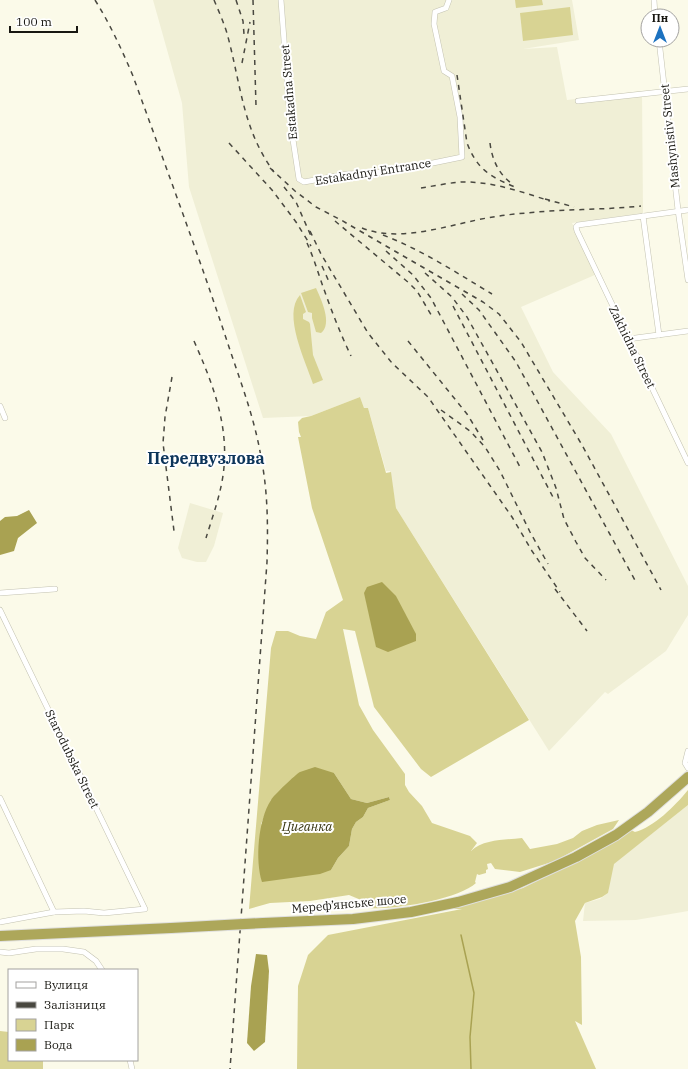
<svg xmlns="http://www.w3.org/2000/svg" width="688" height="1069" font-family="'IBM Plex Serif',serif">
<style>
.built{fill:#f0efd6}
.green{fill:#d8d393;fill-rule:evenodd}
.water{fill:#a9a252}
.lines{fill:none;stroke-linecap:round;stroke-linejoin:round}
.stream{stroke:#a9a252;stroke-width:1.5}
.street-casing{stroke:#c3c2b1;stroke-width:6}
.highway-casing{stroke:#dfdfde;stroke-width:12}
.street{stroke:#fff;stroke-width:5}
.highway{stroke:#ada75a;stroke-width:10}
.rail{stroke:#494840;stroke-width:1.5;stroke-dasharray:5 5;stroke-linecap:butt}
.highway-bridge-casing{stroke:#dfdfde;stroke-width:12;stroke-linecap:butt}
.highway-bridge{stroke:#ada75a;stroke-width:10}
.labels{text-anchor:middle;stroke-width:4;stroke-linejoin:round;paint-order:stroke}
.street-label{font-size:12px;fill:#181711;stroke:#fff}
.water-label{font-size:13px;font-style:italic;fill:#383511;stroke:#fff}
.district-label{font-size:16px;font-weight:bold;fill:#0d355a;stroke:#fff}
</style>
<rect width="100%" height="100%" fill="#fbfae9"/>
<g class="built">
<polygon points="153,0 572,0 579,40 523,49 557,47 567,100 642,91 643,213 572,223 597,274 521,307 553,372 611,434 688,586 688,615 666,651 608,694 605,692 549,751 396,508 390,471 386,471 368,408 364,408 360,397 311,416 263,418 189,187 182,103"/>
<polygon points="190,503 223,513 214,546 206,562 197,562 182,558 178,548"/>
<polygon points="688,805 688,911 636,920 583,921 585,903 600,899 608,893 612,865"/>
</g>
<g class="green">
<polygon points="515,0 542,0 543,5 516,8"/>
<polygon points="570,7 573,35 523,41 520,13"/>
<path d="M316 288C321 299 333 324 321 333L316 332 312 318V313L308 312 301 293Z"/>
<path d="M300 295 306 312 303 314V319L309 322 310 324 313 355 323 380 313 384C306 362 282 314 300 295Z"/>
<path d="M360 397 364 408H368L386 473 391 472 396 508 529 720 431 777 421 769 374 707 355 631 343 629 359 705 373 730 405 774V785L409 792 422 806 432 823 470 836 477 843 471 851C484 839 505 840 522 838L530 849 557 844 573 838 582 831 597 825 619 820 613 829 555 861 520 872 495 869 491 863 487 864 488 869 486 870V873L479 875 477 874 475 882 476 883C459 899 394 910 370 908 364 907 358 906 352 905L353 902 371 901 361 900 349 895 310 901 270 903 249 909 271 648 276 631H288L300 636 316 639 326 612 343 600 312 508 298 437H301L299 432 298 422 302 418 311 416ZM299 773H334L351 799 367 803 389 797 390 800 368 808 363 817 356 822 352 829 349 846 338 858 331 870 261 824 271 800Z"/>
<path d="M688 790V805L614 864 608 893 602 897 585 903 575 921 581 957 582 1025 575 1021 596 1069H297L298 986 308 955 328 935 462 909H447L523 888 576 861 629 829 635 832C654 827 675 806 688 790Z"/>
<polygon points="0,1031 9,1032 9,1060 43,1060 43,1069 0,1069"/>
</g>
<g class="water">
<polygon points="29,510 37,523 18,538 14,551 0,555 0,521 5,517 17,516"/>
<polygon points="382,582 396,596 416,634 416,641 388,652 376,647 364,593 367,587"/>
<path d="M315 767 334 773 351 799 367 803 389 797 390 800 368 808 363 817 356 822 352 829 349 846 338 858 331 870 320 874 262 882C255 860 258 820 271 800 273 796 296 774 300 772 305 770 310 769 315 767Z"/>
<polygon points="256,954 267,955 269,971 265,1042 254,1051 247,1043 251,986"/>
</g>
<g class="lines">
<polyline class="stream" points="461,935 474,993 470,1037 471,1069"/>
<defs>
<g id="street">
<polyline points="281,0 290,120 299,179 304,182 347,174 389,172 462,157 460,117 452,76 444,71 434,24 435,12 446,8 449,0"/>
<polyline points="654,0 655,16"/>
<polyline points="659,40 678,210 688,280"/>
<polyline points="578,101 688,89"/>
<polyline points="688,210 578,225 576,227 577,231 688,463"/>
<polyline points="643,216 659,335"/>
<polyline points="628,339 688,331"/>
<polyline points="0,406 5,418"/>
<polyline points="0,593 55,589"/>
<polyline points="0,610 145,909 104,913 84,911 54,912 0,922"/>
<polyline points="688,751 685,763 688,768"/>
<polyline points="0,798 54,912"/>
<polyline points="0,952 9,953 36,949 63,949 84,952 96,961 102,970"/>
<polyline points="130,1060 132,1069"/>
</g>
<g id="highway">
<polyline points="263,923 353,919 411,912 458,902 510,887 576,857 616,835 648,812 688,777"/>
<polyline points="0,936 171,928"/>
</g>
</defs>
<use href="#street" class="street-casing"/>
<use href="#highway" class="highway-casing"/>
<use href="#street" class="street"/>
<use href="#highway" class="highway"/>
<g class="rail">
<path d="M95 0C110 24 122 50 133 76 164 162 196 248 225 335 238 375 254 415 261 457 268 492 268 527 267 562L230 1069"/>
<path d="M214 0C219 12 225 25 228 37 241 86 243 130 274 172"/>
<polyline points="236,0 243,21 244,34"/>
<polyline points="253,0 256,106"/>
<polyline points="242,63 250,22"/>
<path d="M457 75 467 143C477 169 490 177 515 187"/>
<polyline points="229,143 272,190 296,222 311,246"/>
<path d="M490 143C492 159 498 173 511 183"/>
<polyline points="270,168 295,191 316,207 341,220 483,302 499,314 521,342 582,445 661,590"/>
<polyline points="284,187 296,202 311,236"/>
<path d="M421 188C434 186 448 183 461 182 491 181 522 192 550 201"/>
<polyline points="545,199 574,207"/>
<polyline points="335,221 409,283 417,291 433,318"/>
<path d="M362 228C402 244 453 223 493 217 504 215 515 214 526 213 564 209 603 210 641 206"/>
<polyline points="310,231 321,254 368,333 392,363 428,397 512,517 532,551 560,592"/>
<path d="M383 235C422 250 457 273 492 294"/>
<path d="M307 243C312 254 316 266 320 278 329 304 339 331 351 356"/>
<polyline points="386,251 413,275 431,298 520,467"/>
<polyline points="322,266 330,284"/>
<polyline points="425,273 452,297 467,317 542,452 556,488 564,519 576,542 585,558 606,580"/>
<polyline points="462,294 479,310 516,362 637,584"/>
<polyline points="453,306 555,501"/>
<path d="M194 341C212 382 228 422 224 467 222 491 213 515 206 538"/>
<polyline points="408,341 467,414 483,440"/>
<polyline points="172,377 165,417 163,443 174,531"/>
<polyline points="441,410 470,431 485,447 500,471 530,532 548,564"/>
<polyline points="555,589 587,631"/>
</g>
<defs>
<polyline id="highway-bridge" points="171,928 263,923"/>
</defs>
<use href="#highway-bridge" class="highway-bridge-casing"/>
<use href="#highway-bridge" class="highway-bridge"/>
</g>
<g class="labels">
<g class="street-label">
<text transform="translate(289 92) rotate(-95)" y="4">Estakadna Street</text>
<text transform="translate(670 136) rotate(-96)" y="4">Mashynistiv Street</text>
<text transform="translate(373 172) rotate(-9)" y="4">Estakadnyi Entrance</text>
<text transform="translate(632 347) rotate(64)" y="4">Zakhidna Street</text>
<text transform="translate(72 759) rotate(64)" y="4">Starodubska Street</text>
<text transform="translate(349 904) rotate(-5)" y="4">Мереф’янське шосе</text>
</g>
<g class="water-label">
<text x="307" y="831">Циганка</text>
</g>
<g class="district-label">
<text x="206" y="464">Передвузлова</text>
</g>
</g>
<rect x="8" y="969" width="130" height="92" fill="#ffffff" stroke="#a3a2a0"/>
<rect x="16" y="982" width="20" height="6" fill="#ffffff" stroke="#a3a2a0"/>
<text x="44" y="989" font-size="12" fill="#181711">Вулиця</text>
<rect x="16" y="1002" width="20" height="6" fill="#494840" stroke="#a3a2a0"/>
<text x="44" y="1009" font-size="12" fill="#181711">Залізниця</text>
<rect x="16" y="1019" width="20" height="12" fill="#d8d393" stroke="#a3a2a0"/>
<text x="44" y="1029" font-size="12" fill="#181711">Парк</text>
<rect x="16" y="1039" width="20" height="12" fill="#a9a252" stroke="#a3a2a0"/>
<text x="44" y="1049" font-size="12" fill="#181711">Вода</text>
<g transform="translate(660 28)"><circle r="19" fill="#ffffff" stroke="#a3a2a0"/>
<path d="M0-3L7 15L0 10L-7 15Z" fill="#1d72c0"/>
<text y="-6" font-size="11" font-weight="bold" text-anchor="middle" fill="#181711">Пн</text>
</g>
<path d="M10 26v6h67v-6" fill="none" stroke="#181711" stroke-width="2"/>
<text x="16" y="26" font-size="12" fill="#181711" stroke="#ffffff" stroke-width="3" paint-order="stroke">100 m</text>
</svg>
